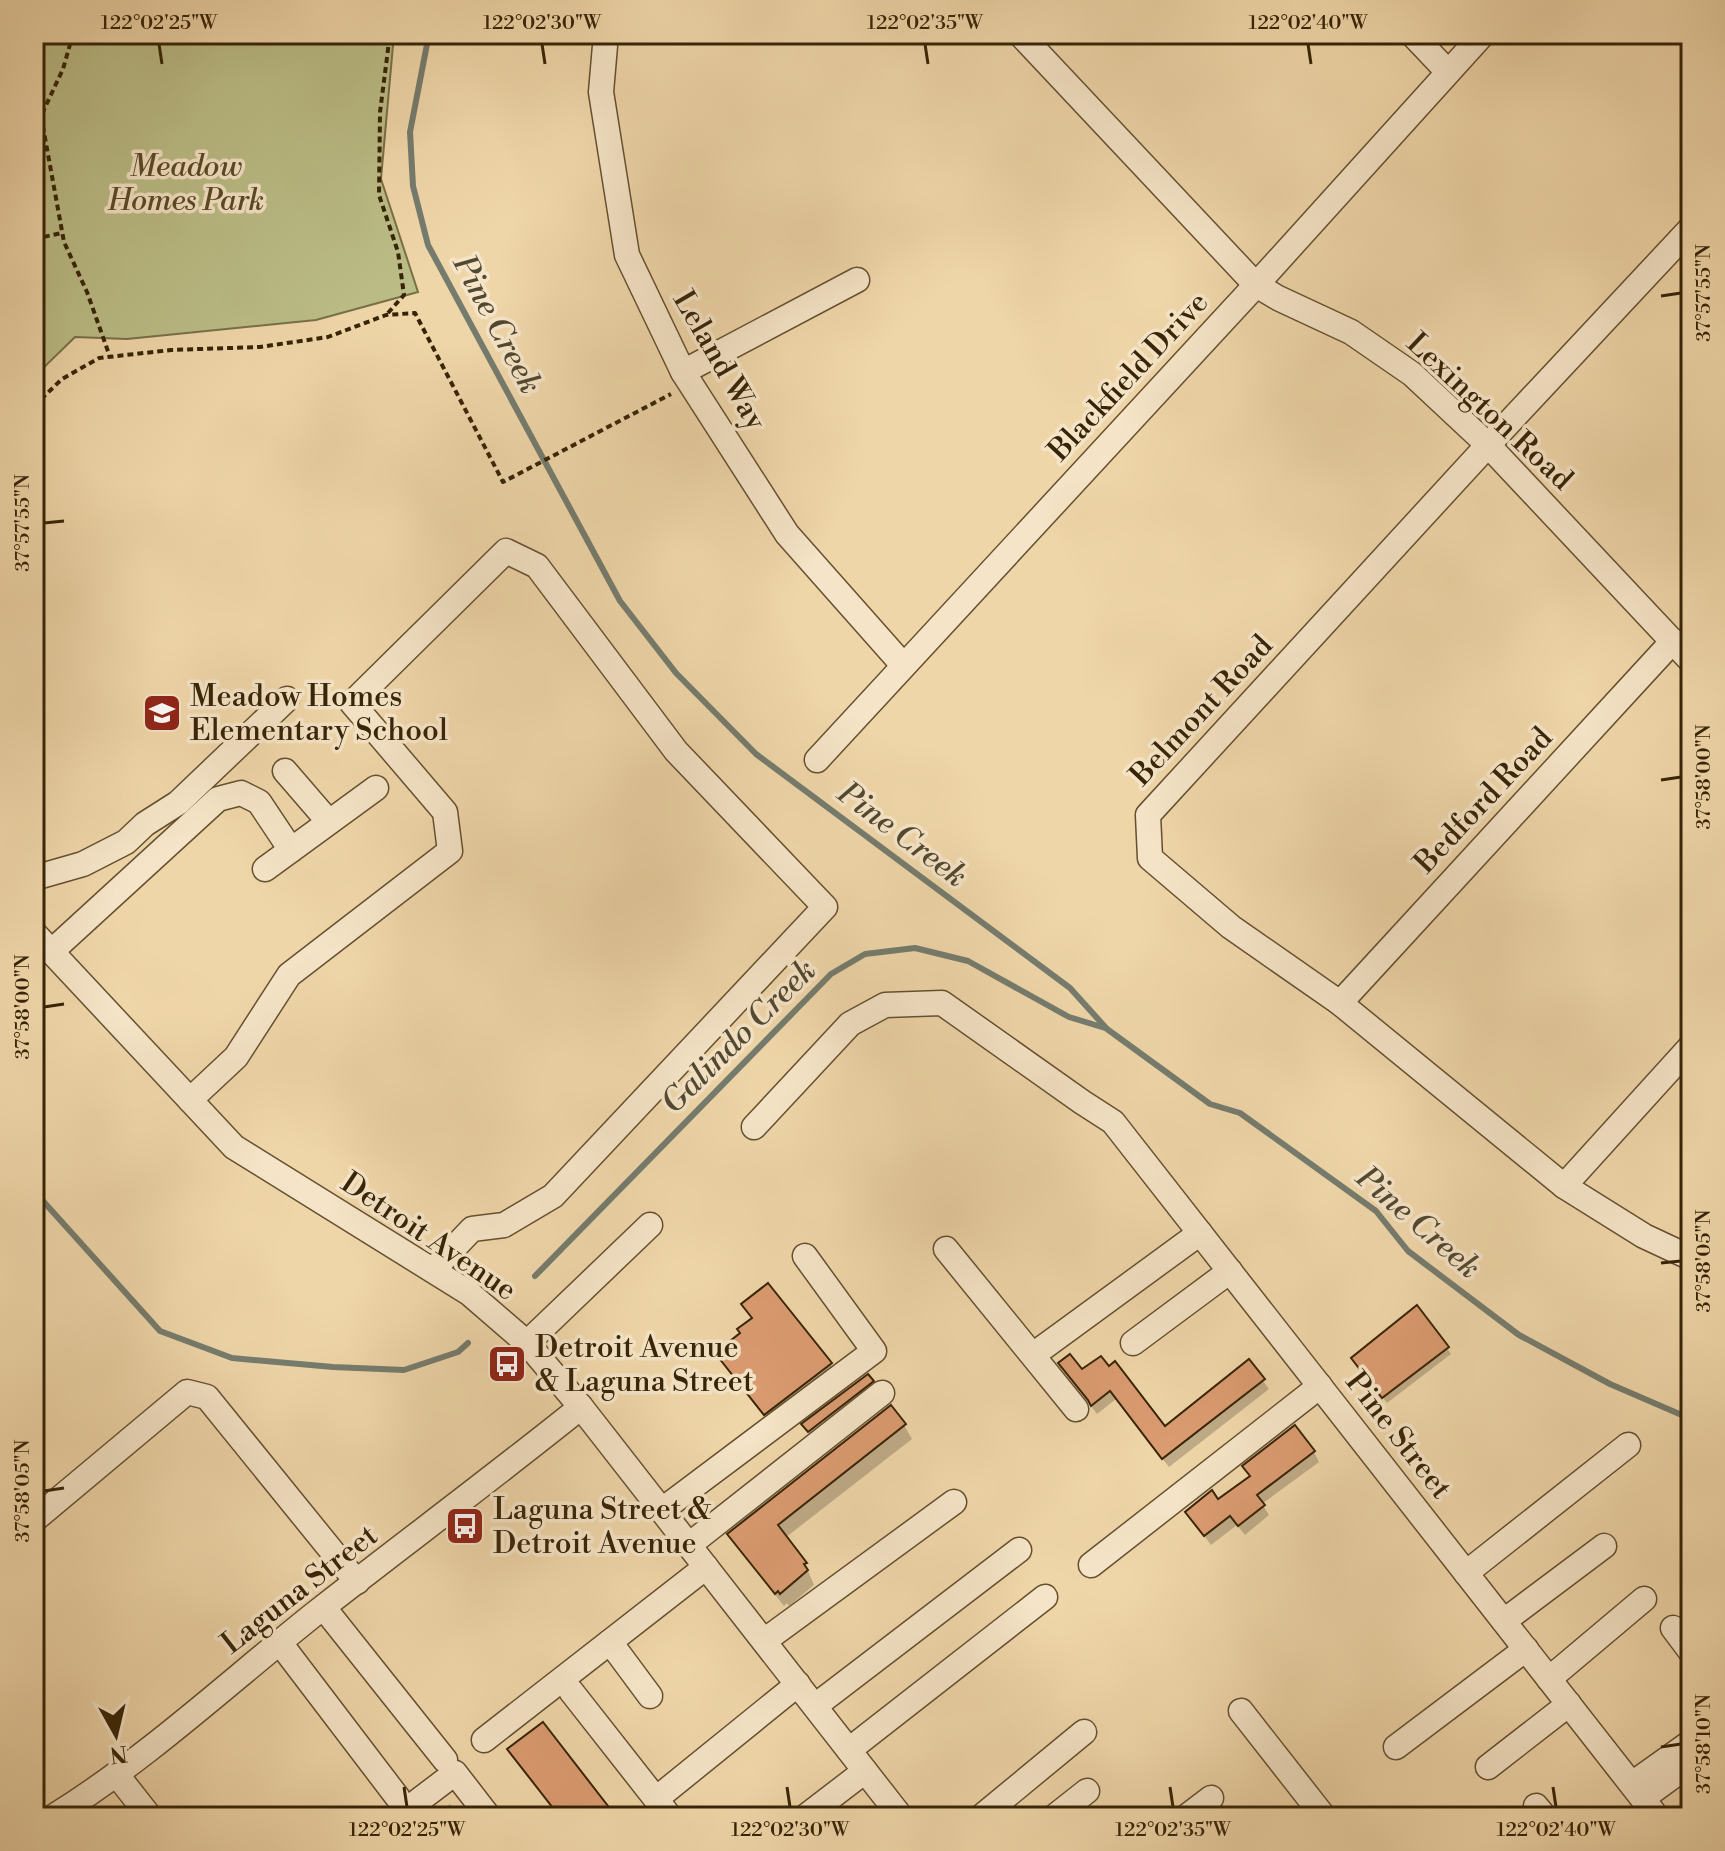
<svg xmlns="http://www.w3.org/2000/svg" width="1725" height="1851" font-family="'Libre Bodoni',serif">
<style>
.green{fill:#bbbd87;stroke:#797047;stroke-width:2}
.shadow{fill:#0003}
.lines{fill:none;stroke-linecap:round;stroke-linejoin:round}
.stream{stroke:#757c6e;stroke-width:6}
.building{fill:#db9b70;stroke:#372407;stroke-width:2}
.minor-casing{stroke:#655030;stroke-width:27}
.path{stroke:#372407;stroke-width:4;stroke-dasharray:6 4;stroke-linecap:butt}
.minor{stroke:#f5e4c7;stroke-width:24}
.ticks{fill:none;stroke:#372407;stroke-width:3}
.labels{text-anchor:middle;stroke-width:7;stroke-linejoin:round;paint-order:stroke}
.park-label{font-size:30px;font-style:italic;fill:#584a27;stroke:#f5e4c7}
.street-label{font-size:30px;fill:#372407;stroke:#f5e4c7}
.poi-label{font-size:30px;fill:#372407;stroke:#f5e4c7;text-anchor:start}
.water-label{font-size:32px;font-style:italic;fill:#514832;stroke:#f5e4c7}
.neatline{fill:none;stroke:#372407;stroke-width:3}
.ticks-label{font-size:20px;text-anchor:middle;fill:#372407}
</style>
<rect width="100%" height="100%" fill="#efd6a9"/>
<filter id="stains"><feTurbulence type="fractalNoise" baseFrequency=".0025" numOctaves="4"/><feColorMatrix values="0 0 0 0 .2 0 0 0 0 .09 0 0 0 0 .02 0 0 0 .5 -.17"/></filter>
<radialGradient id="worn" r=".72"><stop offset=".6" stop-color="#630" stop-opacity="0"/><stop offset="1" stop-color="#630" stop-opacity=".3"/></radialGradient>
<polygon class="green" points="34,34 394,34 381,179 418,292 316,320 127,339 75,337 34,377"/>
<g class="shadow">
<polygon points="34,285 41,289 45,295 37,311 34,310"/>
<polygon points="768,1285 831,1365 838,1378 773,1427 726,1367 718,1354 742,1335 753,1320 744,1305"/>
<polygon points="1447,1348 1451,1354 1387,1403 1357,1365"/>
<polygon points="1100,1359 1165,1429 1249,1362 1269,1389 1169,1467 1116,1399 1097,1414 1066,1373 1082,1372"/>
<polygon points="872,1382 875,1388 812,1437 807,1431"/>
<polygon points="904,1425 912,1439 785,1538 805,1564 814,1585 789,1606 787,1603 784,1606 738,1548 730,1534"/>
<polygon points="1314,1452 1319,1462 1262,1504 1269,1515 1245,1535 1237,1525 1211,1545 1187,1512 1218,1502"/>
<polygon points="583,1775 614,1817 561,1817"/>
<polygon points="450,1804 460,1817 434,1817"/>
</g>
<g class="lines">
<g class="stream">
<polyline points="429,34 410,132 413,186 428,245 620,601 676,673 756,754 1070,988 1107,1029 1210,1104 1240,1113 1376,1211 1408,1251 1519,1335 1610,1384 1691,1419"/>
<polyline points="34,1191 160,1331 232,1358 333,1367 404,1370 458,1352 468,1343"/>
<polyline points="535,1276 831,974 865,954 915,948 968,961 1069,1017 1105,1028"/>
</g>
</g>
<g class="building">
<polygon points="768,1283 832,1363 764,1415 715,1353 740,1333 737,1329 752,1318 741,1304"/>
<polygon points="1417,1305 1449,1347 1382,1398 1351,1358"/>
<polygon points="1070,1354 1082,1369 1101,1356 1109,1366 1115,1361 1165,1426 1249,1359 1265,1379 1162,1459 1110,1391 1091,1406 1088,1400 1058,1363"/>
<polygon points="868,1374 874,1381 808,1432 801,1424"/>
<polygon points="891,1405 906,1424 778,1525 807,1563 804,1564 808,1570 780,1594 778,1591 775,1594 727,1534"/>
<polygon points="1295,1425 1315,1451 1257,1495 1265,1505 1238,1526 1230,1516 1204,1536 1185,1512 1212,1490 1218,1499 1250,1476 1242,1466"/>
<polygon points="543,1722 608,1806 594,1817 560,1817 507,1749"/>
</g>
<g class="lines">
<defs>
<g id="minor">
<polyline points="606,34 601,92 627,255 683,372 787,534 903,665"/>
<polyline points="1020,34 1256,285 1278,298 1351,332 1412,374 1488,445 1691,661"/>
<polyline points="1412,34 1448,72"/>
<polyline points="1691,228 1488,445 1148,815 1150,858 1231,927 1340,1003 1564,1186 1644,1236 1691,1258"/>
<polyline points="683,372 857,280"/>
<polyline points="817,760 1256,285 1483,34"/>
<polyline points="285,771 329,822"/>
<polyline points="265,869 376,788"/>
<polyline points="34,878 83,864 126,842 145,824 178,803 287,699"/>
<polyline points="34,933 234,1147 469,1293 527,1343 581,1407 901,1817"/>
<polyline points="52,951 218,799 241,793 259,802 291,850"/>
<polyline points="1340,1003 1673,641"/>
<polyline points="190,1100 236,1057 289,975 450,851 445,812 352,703 506,551 537,566 676,751 825,907 553,1196 504,1225 472,1229 433,1270"/>
<polyline points="754,1127 850,1024 885,1005 942,1003 1082,1102 1113,1122 1657,1817"/>
<polyline points="1564,1186 1691,1046"/>
<polyline points="946,1249 1076,1409"/>
<polyline points="527,1343 650,1225"/>
<polyline points="1133,1343 1230,1271"/>
<polyline points="1033,1355 1200,1233"/>
<polyline points="662,1510 874,1351 805,1256"/>
<polyline points="34,1520 187,1392 207,1397 357,1582"/>
<polyline points="689,1545 882,1393"/>
<polyline points="1091,1565 1320,1386"/>
<polyline points="1466,1573 1628,1445"/>
<polyline points="324,1608 445,1760"/>
<polyline points="1504,1621 1604,1546"/>
<polyline points="1673,1628 1691,1652"/>
<polyline points="764,1641 954,1502"/>
<polyline points="610,1642 650,1696"/>
<polyline points="280,1643 398,1798"/>
<polyline points="1549,1679 1644,1599"/>
<polyline points="571,1691 670,1817"/>
<polyline points="815,1706 1019,1550"/>
<polyline points="1241,1711 1324,1817"/>
<polyline points="484,1740 706,1567"/>
<polyline points="1396,1747 1526,1649"/>
<polyline points="849,1750 1045,1597"/>
<polyline points="1488,1767 1569,1704"/>
<polyline points="117,1775 150,1817"/>
<polyline points="1632,1784 1691,1742"/>
<polyline points="1643,1798 1691,1763"/>
<polyline points="656,1799 798,1684"/>
<polyline points="1536,1806 1545,1817"/>
<path d="M53 1817C148 1758 230 1681 317 1612 405 1543 494 1477 581 1407"/>
<polyline points="397,1817 455,1773 489,1817"/>
<polyline points="805,1817 865,1771"/>
<polyline points="981,1817 1084,1732"/>
<polyline points="1054,1817 1087,1791"/>
<polyline points="1186,1817 1211,1798"/>
</g>
</defs>
<use href="#minor" class="minor-casing"/>
<g class="path">
<polyline points="41,116 64,242 87,292 110,357"/>
<polyline points="34,118 41,116 63,69 73,34"/>
<polyline points="34,239 62,233"/>
<polyline points="388,313 404,295 398,252 379,195 380,112 390,34"/>
<polyline points="34,406 62,379 99,358 171,350 260,347 328,337 386,315 415,313 503,482 671,394"/>
</g>
<use href="#minor" class="minor"/>
</g>
<path class="ticks" d="M159 44 162 64M542 44 545 64M925 44 928 64M1308 44 1311 64M1661 296 1681 293M44 523 64 521M1661 780 1681 777M44 1007 64 1004M1661 1263 1681 1261M44 1491 64 1488M1661 1747 1681 1744M404 1787 407 1807M787 1787 790 1807M1170 1787 1173 1807M1553 1787 1556 1807"/>
<defs>
<symbol id="school-square" viewBox="-11 -11 22 22"><rect x="-9" y="-9" width="18" height="18" rx="4" fill="#8f2418" stroke="#f5e4c7"/><path d="M0-5L7-2L0 1L-7-2ZM-4 1L0 2.5L4 1V4Q0 6-4 4Z" fill="#fff"/></symbol>
<symbol id="bus-square" viewBox="-11 -11 22 22"><rect x="-9" y="-9" width="18" height="18" rx="4" fill="#8f2418" stroke="#f5e4c7"/><path d="M-5-6H5V4H4V6H2V4H-2V6H-4V4H-5ZM-3.5-4V0h7V-4ZM-3.5 1.2v1.5H-2V1.2ZM2 1.2v1.5H3.5V1.2Z" fill="#fff"/></symbol>
</defs>
<g fill-rule="evenodd">
<use href="#school-square" x="140" y="691" width="44" height="44"/>
<use href="#bus-square" x="485" y="1342" width="44" height="44"/>
<use href="#bus-square" x="443" y="1504" width="44" height="44"/>
</g>
<g class="labels">
<g class="park-label">
<text x="186" y="176">Meadow<tspan x="186" dy="34">Homes Park</tspan></text>
</g>
<g class="street-label">
<text transform="translate(720 360) rotate(60)" y="10">Leland Way</text>
<text transform="translate(1128 376) rotate(-47)" y="10">Blackfield Drive</text>
<text transform="translate(1490 411) rotate(43)" y="10">Lexington Road</text>
<text transform="translate(1201 710) rotate(-47)" y="10">Belmont Road</text>
<text transform="translate(1483 800) rotate(-47)" y="10">Bedford Road</text>
<text transform="translate(429 1236) rotate(34)" y="10">Detroit Avenue</text>
<text transform="translate(1399 1435) rotate(52)" y="10">Pine Street</text>
<text transform="translate(299 1589) rotate(-38)" y="10">Laguna Street</text>
</g>
<g class="poi-label">
<text x="190" y="706">Meadow Homes<tspan x="190" dy="34">Elementary School</tspan></text>
<text x="535" y="1357">Detroit Avenue<tspan x="535" dy="34">&amp; Laguna Street</tspan></text>
<text x="493" y="1519">Laguna Street &amp;<tspan x="493" dy="34">Detroit Avenue</tspan></text>
</g>
<g class="water-label">
<text transform="translate(498 324) rotate(62)" y="11">Pine Creek</text>
<text transform="translate(903 834) rotate(37)" y="11">Pine Creek</text>
<text transform="translate(738 1036) rotate(-45)" y="11">Galindo Creek</text>
<text transform="translate(1419 1222) rotate(41)" y="11">Pine Creek</text>
</g>
</g>
<rect width="1725" height="1851" fill="none" stroke="#efd6a9" stroke-width="88"/>
<g transform="translate(116 1735) rotate(172)" stroke="#f5e4c7" stroke-width="6" paint-order="stroke">
<path d="M0-6L14 30L0 20L-14 30Z" fill="#372407"/>
<text y="-12" font-size="22" font-weight="bold" text-anchor="middle" fill="#372407">N</text>
</g>
<rect x="44" y="44" width="1637" height="1763" class="neatline"/>
<g class="ticks-label">
<text x="159" y="29">122°02'25"W</text>
<text x="542" y="29">122°02'30"W</text>
<text x="925" y="29">122°02'35"W</text>
<text x="1308" y="29">122°02'40"W</text>
<text transform="translate(1703 293) rotate(-90)" y="7">37°57'55"N</text>
<text transform="translate(22 523) rotate(-90)" y="7">37°57'55"N</text>
<text transform="translate(1703 777) rotate(-90)" y="7">37°58'00"N</text>
<text transform="translate(22 1007) rotate(-90)" y="7">37°58'00"N</text>
<text transform="translate(1703 1261) rotate(-90)" y="7">37°58'05"N</text>
<text transform="translate(22 1491) rotate(-90)" y="7">37°58'05"N</text>
<text transform="translate(1703 1744) rotate(-90)" y="7">37°58'10"N</text>
<text x="407" y="1836">122°02'25"W</text>
<text x="790" y="1836">122°02'30"W</text>
<text x="1173" y="1836">122°02'35"W</text>
<text x="1556" y="1836">122°02'40"W</text>
</g>
<rect width="100%" height="100%" filter="url(#stains)"/>
<rect width="100%" height="100%" fill="url(#worn)"/>
</svg>
